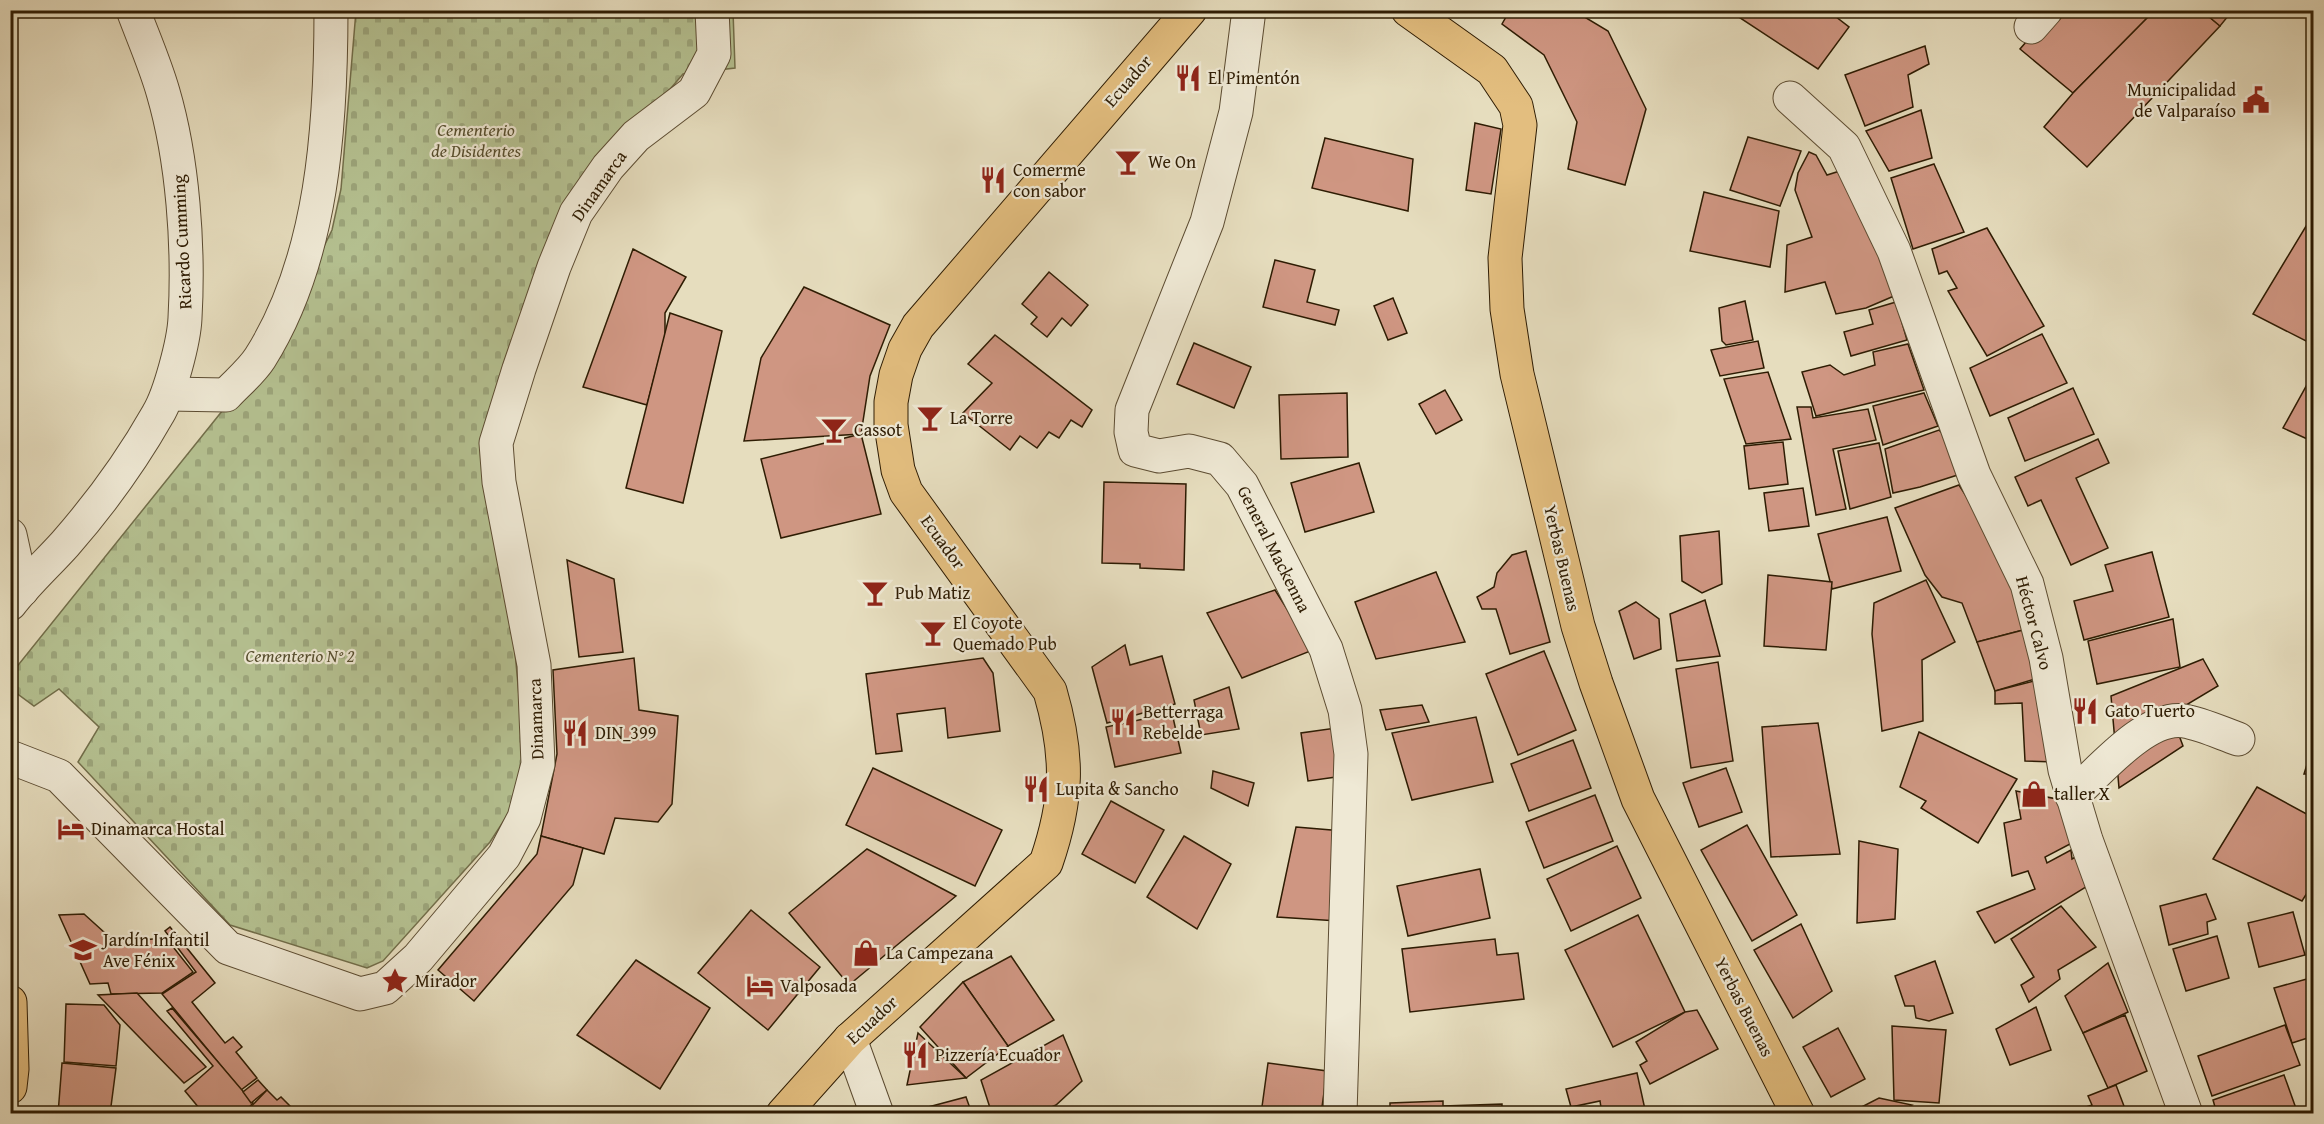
<svg xmlns="http://www.w3.org/2000/svg" width="2324" height="1124" font-family="'Gentium Book Plus',serif">
<style>
.cemetery{fill:url(#cemetery-stones);stroke:#726e4a;stroke-width:1.5}
.building{fill:#cf9682;stroke:#2e1c03;stroke-width:1.5}
.lines{fill:none;stroke-linecap:round;stroke-linejoin:round}
.minor-casing{stroke:#5c4c32;stroke-width:35}
.major-casing{stroke:#2e1c03;stroke-width:35}
.minor{stroke:#efe9d5;stroke-width:33}
.major{stroke:#e3be7f;stroke-width:33}
.labels{text-anchor:middle;stroke-width:4.5;stroke-linejoin:round;paint-order:stroke}
.poi-label{font-size:18px;fill:#2e1c03;stroke:#efe9d5;text-anchor:start}
.street-label{font-size:18px;fill:#2e1c03;stroke:#efe9d5}
.park-label{font-size:18px;font-style:italic;fill:#564e2e;stroke:#efe9d5}
</style>
<defs>
<pattern id="cemetery-stones" width="16" height="16" patternUnits="userSpaceOnUse" patternTransform="scale(1.5)"><rect width="16" height="16" fill="#b5c191"/><path d="M2 7V4a2 2 0 0 1 4 0v3zM10 15v-3a2 2 0 0 1 4 0v3z" fill="#9ca57b"/></pattern>
</defs>
<rect width="100%" height="100%" fill="#e6ddbe"/>
<filter id="stains"><feTurbulence type="fractalNoise" baseFrequency=".00333" numOctaves="4"/><feColorMatrix values="0 0 0 0 .2 0 0 0 0 .09 0 0 0 0 .02 0 0 0 .5 -.17"/></filter>
<radialGradient id="worn" r=".72"><stop offset=".6" stop-color="#630" stop-opacity="0"/><stop offset="1" stop-color="#630" stop-opacity=".3"/></radialGradient>
<polygon class="cemetery" points="356,11 733,11 735,68 683,74 619,149 585,216 498,463 525,763 514,805 490,842 383,961 367,968 230,925 78,762 99,727 59,689 34,706 11,689 11,674 239,390 306,283 332,230 341,189"/>
<g class="building">
<polygon points="1510,10 1573,10 1608,31 1646,109 1625,185 1568,169 1577,122 1544,55 1502,24"/>
<polygon points="1728,10 1827,10 1849,27 1818,69"/>
<polygon points="2054,10 2155,10 2073,93 2020,49"/>
<polygon points="2155,10 2201,10 2220,26 2087,167 2044,127 2073,93"/>
<polygon points="2201,10 2233,10 2220,26"/>
<polygon points="1925,46 1929,64 1908,75 1913,107 1865,126 1845,75"/>
<polygon points="1921,110 1932,158 1889,171 1866,131"/>
<polygon points="1475,123 1501,129 1491,194 1466,190"/>
<polygon points="1748,137 1801,151 1780,206 1730,190"/>
<polygon points="1325,138 1413,159 1408,211 1312,188"/>
<polygon points="1809,152 1816,155 1827,175 1843,170 1870,232 1894,296 1866,308 1836,314 1825,282 1785,292 1787,245 1812,237 1795,190 1798,173"/>
<polygon points="1934,164 1964,232 1913,249 1891,178"/>
<polygon points="1704,192 1779,211 1770,267 1690,251"/>
<polygon points="2314,213 2314,345 2253,314"/>
<polygon points="1987,228 2044,326 1987,356 1948,291 1957,288 1947,271 1939,274 1932,249"/>
<polygon points="633,249 686,277 665,313 665,336 647,405 583,387"/>
<polygon points="1275,260 1315,270 1307,302 1339,310 1335,325 1263,307"/>
<polygon points="1049,272 1088,305 1071,326 1062,318 1047,337 1031,324 1037,317 1022,304"/>
<polygon points="804,287 890,325 870,376 861,434 744,441 761,358"/>
<polygon points="1393,298 1407,333 1388,340 1374,306"/>
<polygon points="1745,301 1753,340 1726,345 1722,341 1719,308"/>
<polygon points="1896,302 1907,340 1851,356 1844,332 1873,324 1869,310"/>
<polygon points="670,313 722,331 683,503 626,488"/>
<polygon points="2042,334 2067,383 1990,416 1970,368"/>
<polygon points="995,335 1092,410 1082,427 1071,420 1059,438 1049,432 1037,448 1020,436 1010,450 963,413 992,383 968,364"/>
<polygon points="1758,341 1764,368 1720,376 1711,350"/>
<polygon points="1194,343 1251,367 1234,408 1177,384"/>
<polygon points="1908,344 1924,390 1816,416 1802,372 1830,365 1844,375 1875,365 1873,352"/>
<polygon points="1768,372 1791,439 1746,444 1724,379"/>
<polygon points="2314,372 2314,442 2283,428"/>
<polygon points="2073,388 2094,434 2025,461 2008,418"/>
<polygon points="1445,390 1462,420 1436,434 1419,404"/>
<polygon points="1347,393 1348,457 1281,459 1279,395"/>
<polygon points="1924,393 1938,426 1883,445 1873,406"/>
<polygon points="1797,407 1811,407 1813,418 1868,409 1876,440 1833,449 1846,509 1816,515"/>
<polygon points="1939,430 1944,435 1967,472 1920,487 1893,493 1885,449"/>
<polygon points="861,434 881,514 781,538 761,459"/>
<polygon points="2098,439 2109,463 2076,478 2108,548 2071,565 2041,500 2028,506 2015,477"/>
<polygon points="1783,442 1788,484 1749,489 1744,446"/>
<polygon points="1879,443 1891,497 1850,509 1838,451"/>
<polygon points="1359,463 1374,512 1305,532 1291,483"/>
<polygon points="1104,482 1186,484 1184,570 1140,568 1140,564 1102,563"/>
<polygon points="1959,485 2016,574 2031,628 1977,642 1962,603 1942,597 1925,575 1895,508"/>
<polygon points="1803,488 1809,526 1769,531 1764,493"/>
<polygon points="1887,517 1901,571 1832,589 1818,534"/>
<polygon points="1719,531 1722,584 1702,593 1682,581 1680,536"/>
<polygon points="1526,551 1550,642 1510,654 1496,609 1482,609 1477,597 1494,587 1497,573 1512,555"/>
<polygon points="2152,552 2169,617 2084,640 2074,601 2113,591 2105,565"/>
<polygon points="567,560 614,579 623,652 579,657"/>
<polygon points="1436,572 1465,642 1376,659 1355,602"/>
<polygon points="1768,575 1832,582 1826,650 1764,646"/>
<polygon points="1926,580 1955,642 1922,660 1923,721 1882,731 1872,634 1874,603"/>
<polygon points="1275,590 1313,650 1242,678 1207,613"/>
<polygon points="1705,600 1720,656 1677,661 1670,614"/>
<polygon points="1636,602 1659,619 1661,649 1634,659 1619,611"/>
<polygon points="2173,619 2180,667 2097,684 2088,641"/>
<polygon points="2031,628 2045,676 1995,691 1977,642"/>
<polygon points="1125,645 1130,665 1162,656 1175,704 1107,723 1092,667"/>
<polygon points="1544,651 1576,730 1518,755 1486,674"/>
<polygon points="634,658 639,710 678,716 672,804 658,822 615,818 604,854 541,836 557,754 553,670"/>
<polygon points="983,658 993,673 1000,731 948,738 945,708 897,714 902,751 876,754 866,674"/>
<polygon points="2203,659 2218,686 2171,714 2183,746 2119,788 2111,696"/>
<polygon points="1718,662 1733,761 1691,768 1676,669"/>
<polygon points="2046,678 2055,762 2025,761 2022,703 1995,704 1995,691"/>
<polygon points="1229,687 1239,729 1201,735 1194,700"/>
<polygon points="1422,705 1429,722 1386,730 1380,710"/>
<polygon points="1172,713 1181,753 1115,767 1106,727"/>
<polygon points="1476,717 1493,782 1412,800 1392,733"/>
<polygon points="1818,723 1840,854 1771,857 1762,727"/>
<polygon points="1336,728 1343,776 1308,781 1301,733"/>
<polygon points="1919,732 2017,779 1978,843 1921,808 1926,801 1900,787"/>
<polygon points="1573,740 1591,788 1529,811 1511,764"/>
<polygon points="2314,742 2314,774 2304,774"/>
<polygon points="873,768 1002,830 975,886 846,825"/>
<polygon points="1726,768 1742,812 1699,827 1683,783"/>
<polygon points="1213,771 1254,783 1248,806 1211,788"/>
<polygon points="2257,787 2314,818 2314,882 2302,901 2213,859"/>
<polygon points="2016,791 2067,801 2070,844 2045,857 2047,863 2071,850 2072,859 2079,855 2086,887 1995,943 1977,912 2035,889 2028,871 2012,876 2004,823 2021,819"/>
<polygon points="1595,795 1613,841 1544,868 1526,822"/>
<polygon points="1111,801 1164,830 1135,883 1082,854"/>
<polygon points="1747,825 1797,915 1752,941 1701,850"/>
<polygon points="1296,827 1343,831 1338,921 1277,917"/>
<polygon points="541,836 583,848 573,885 474,1001 438,970 537,854"/>
<polygon points="1184,836 1231,864 1197,929 1147,897"/>
<polygon points="1859,841 1898,849 1895,919 1857,923"/>
<polygon points="1617,846 1641,898 1571,931 1547,879"/>
<polygon points="867,849 956,896 849,985 789,913"/>
<polygon points="1480,869 1490,918 1408,936 1397,886"/>
<polygon points="2206,894 2216,919 2207,922 2208,934 2169,945 2160,906"/>
<polygon points="2061,906 2096,947 2058,970 2060,979 2029,1002 2021,985 2034,977 2011,939"/>
<polygon points="751,910 820,967 768,1030 698,973"/>
<polygon points="2293,912 2305,955 2259,967 2248,923"/>
<polygon points="84,914 115,942 166,938 193,972 162,993 111,994 108,983 90,984 59,915"/>
<polygon points="1638,915 1685,1012 1613,1047 1565,950"/>
<polygon points="1801,924 1832,991 1793,1018 1754,950"/>
<polygon points="170,927 215,983 192,1002 225,1043 233,1037 242,1047 236,1052 257,1078 241,1090 162,994 196,972 165,931"/>
<polygon points="2217,936 2229,978 2186,991 2173,949"/>
<polygon points="1495,939 1497,955 1518,953 1524,999 1410,1012 1402,949"/>
<polygon points="1011,956 1054,1020 1008,1046 963,982"/>
<polygon points="636,960 710,1008 660,1089 577,1035"/>
<polygon points="1935,961 1953,1013 1929,1021 1916,1018 1914,1006 1905,1006 1895,976"/>
<polygon points="2108,963 2128,1012 2083,1033 2065,996"/>
<polygon points="2314,977 2314,1036 2292,1043 2274,988"/>
<polygon points="963,982 1008,1046 966,1078 920,1027"/>
<polygon points="137,993 157,1015 206,1067 184,1083 98,995"/>
<polygon points="66,1004 104,1005 120,1025 116,1066 64,1062"/>
<polygon points="2036,1007 2051,1050 2010,1065 1996,1029"/>
<polygon points="172,1008 253,1103 243,1114 204,1114 185,1091 213,1066 167,1011"/>
<polygon points="1697,1010 1718,1049 1650,1084 1640,1065 1647,1061 1636,1042 1685,1012"/>
<polygon points="2125,1015 2147,1071 2108,1088 2083,1033"/>
<polygon points="2285,1025 2300,1065 2212,1096 2198,1056"/>
<polygon points="1892,1026 1946,1030 1939,1103 1894,1100"/>
<polygon points="1838,1028 1865,1079 1831,1097 1803,1047"/>
<polygon points="918,1033 966,1078 907,1085"/>
<polygon points="1063,1035 1082,1081 1056,1105 1036,1114 992,1114 981,1080"/>
<polygon points="62,1063 116,1068 110,1114 58,1114"/>
<polygon points="1268,1063 1327,1071 1321,1114 1261,1114"/>
<polygon points="1637,1073 1646,1114 1602,1114 1600,1101 1571,1107 1566,1089"/>
<polygon points="2284,1075 2298,1114 2217,1114 2213,1100"/>
<polygon points="258,1080 267,1090 251,1103 243,1092"/>
<polygon points="2116,1085 2127,1114 2075,1114 2074,1111 2092,1105 2088,1096"/>
<polygon points="267,1090 277,1100 281,1097 290,1106 288,1114 244,1114"/>
<polygon points="966,1097 972,1114 914,1114 913,1111"/>
<polygon points="1879,1098 1912,1105 1898,1114 1848,1114"/>
<polygon points="1443,1101 1443,1106 1502,1104 1502,1114 1390,1114 1390,1103"/>
</g>
<g class="lines">
<defs>
<g id="minor">
<polyline points="1249,10 1236,112 1207,222 1132,410 1131,432 1135,450 1159,456 1189,451 1220,459 1242,485 1326,649 1345,710 1351,754 1340,1114"/>
<polyline points="2031,27 2046,10"/>
<polyline points="1790,98 1844,147 1894,251 1974,475 2027,584 2046,658 2065,770 2086,840 2186,1114"/>
<path d="M168 394 226 395C237 383 251 372 260 358 323 258 331 126 331 10"/>
<polyline points="10,535 22,590"/>
<path d="M10 604C27 582 47 564 65 544 100 504 132 460 158 414 170 394 184 341 185 318 189 247 183 160 163 92 155 64 143 37 133 10"/>
<polyline points="10,757 59,776 228,948 360,994 385,988 418,958 504,856 524,818 538,764 534,665 499,482 496,443 519,369 554,267 576,213 608,167 636,136 694,92 714,54 712,10"/>
<path d="M2072 796C2099 772 2146 715 2184 721 2202 724 2221 733 2238 739"/>
<polyline points="850,1039 877,1114"/>
</g>
<g id="major">
<polyline points="1408,10 1492,70 1516,106 1520,125 1505,258 1507,309 1517,374 1578,626 1596,683 1638,799 1798,1114"/>
<polyline points="10,1002 12,1069 10,1087"/>
<path d="M783 1114 850 1039 1046 863C1068 799 1069 756 1050 691L906 492 898 470 891 425V402L896 375 905 349 918 326 1190 10"/>
</g>
</defs>
<use href="#minor" class="minor-casing"/>
<use href="#major" class="major-casing"/>
<use href="#minor" class="minor"/>
<use href="#major" class="major"/>
</g>
<defs>
<symbol id="restaurant-bare" viewBox="-9 -9 18 18"><path d="M-5-6h1v4h1v-4h1v4h1v-4h1v5L-1.5 .5V6h-2V.5L-5-1ZM5-6V6H3V1.5H1.5Q1.5-4 5-6Z" fill="#8f2418" stroke="#efe9d5" stroke-width="2.5" paint-order="stroke"/></symbol>
<symbol id="civic-bare" viewBox="-9 -9 18 18"><path d="M-.6-6.5H3V-4.5H.6V-3L4-1V1h2V6H-6V1h2V-1L-.6-3ZM-1.2 2.5V6h2.4V2.5Z" fill="#8f2418" stroke="#efe9d5" stroke-width="2.5" paint-order="stroke"/></symbol>
<symbol id="bar-bare" viewBox="-9 -9 18 18"><path d="M-6-5H6L.8 .8V4.5H3.5V6h-7V4.5H-.8V.8Z" fill="#8f2418" stroke="#efe9d5" stroke-width="2.5" paint-order="stroke"/></symbol>
<symbol id="shop-bare" viewBox="-9 -9 18 18"><path d="M-5-2.5h2.3a2.7 3.5 0 0 1 5.4 0H5L5.5 6h-11ZM-1.5-2.5h3a1.5 2.3 0 0 0-3 0Z" fill="#8f2418" stroke="#efe9d5" stroke-width="2.5" paint-order="stroke"/></symbol>
<symbol id="hotel-bare" viewBox="-9 -9 18 18"><path d="M-6-4.5h1.5V1H6V5H4.5V3h-9V5H-6ZM-4 0a1.8 1.8 0 1 1 3.6 0ZM.5 0V-2.5h3Q6-2.5 6 0Z" fill="#8f2418" stroke="#efe9d5" stroke-width="2.5" paint-order="stroke"/></symbol>
<symbol id="school-bare" viewBox="-9 -9 18 18"><path d="M0-5L7-2L0 1L-7-2ZM-4 1L0 2.5L4 1V4Q0 6-4 4Z" fill="#8f2418" stroke="#efe9d5" stroke-width="2.5" paint-order="stroke"/></symbol>
<symbol id="sight-bare" viewBox="-9 -9 18 18"><path d="M0-6L1.8-2.2L6-1.7L2.9 1.2L3.7 5.4L0 3.3L-3.7 5.4L-2.9 1.2L-6-1.7L-1.8-2.2Z" fill="#8f2418" stroke="#efe9d5" stroke-width="2.5" paint-order="stroke"/></symbol>
</defs>
<g fill-rule="evenodd">
<use href="#restaurant-bare" x="1169" y="59" width="38" height="38"/>
<use href="#civic-bare" x="2237" y="81" width="38" height="38"/>
<use href="#bar-bare" x="1109" y="143" width="38" height="38"/>
<use href="#restaurant-bare" x="974" y="161" width="38" height="38"/>
<use href="#bar-bare" x="911" y="399" width="38" height="38"/>
<use href="#bar-bare" x="815" y="411" width="38" height="38"/>
<use href="#bar-bare" x="856" y="574" width="38" height="38"/>
<use href="#bar-bare" x="914" y="614" width="38" height="38"/>
<use href="#restaurant-bare" x="2066" y="692" width="38" height="38"/>
<use href="#restaurant-bare" x="1104" y="703" width="38" height="38"/>
<use href="#restaurant-bare" x="556" y="714" width="38" height="38"/>
<use href="#restaurant-bare" x="1017" y="770" width="38" height="38"/>
<use href="#shop-bare" x="2015" y="775" width="38" height="38"/>
<use href="#hotel-bare" x="52" y="810" width="38" height="38"/>
<use href="#school-bare" x="64" y="931" width="38" height="38"/>
<use href="#shop-bare" x="847" y="934" width="38" height="38"/>
<use href="#sight-bare" x="376" y="962" width="38" height="38"/>
<use href="#hotel-bare" x="741" y="967" width="38" height="38"/>
<use href="#restaurant-bare" x="896" y="1036" width="38" height="38"/>
</g>
<g class="labels">
<g class="poi-label">
<text x="1208" y="84">El Pimentón</text>
<text x="2236" y="96" text-anchor="end">Municipalidad<tspan x="2236" dy="21">de Valparaíso</tspan></text>
<text x="1148" y="168">We On</text>
<text x="1013" y="176">Comerme<tspan x="1013" dy="21">con sabor</tspan></text>
<text x="950" y="424">La Torre</text>
<text x="854" y="436">Cassot</text>
<text x="895" y="599">Pub Matiz</text>
<text x="953" y="629">El Coyote<tspan x="953" dy="21">Quemado Pub</tspan></text>
<text x="2105" y="717">Gato Tuerto</text>
<text x="1143" y="718">Betterraga<tspan x="1143" dy="21">Rebelde</tspan></text>
<text x="595" y="739">DIN_399</text>
<text x="1056" y="795">Lupita &amp; Sancho</text>
<text x="2054" y="800">taller X</text>
<text x="91" y="835">Dinamarca Hostal</text>
<text x="103" y="946">Jardín Infantil<tspan x="103" dy="21">Ave Fénix</tspan></text>
<text x="886" y="959">La Campezana</text>
<text x="415" y="987">Mirador</text>
<text x="780" y="992">Valposada</text>
<text x="935" y="1061">Pizzería Ecuador</text>
</g>
<g class="street-label">
<text transform="translate(1128 81) rotate(-49)" y="6">Ecuador</text>
<text transform="translate(599 186) rotate(-55)" y="6">Dinamarca</text>
<text transform="translate(182 242) rotate(-93)" y="6">Ricardo Cumming</text>
<text transform="translate(943 542) rotate(54)" y="6">Ecuador</text>
<text transform="translate(1274 549) rotate(63)" y="6">General Mackenna</text>
<text transform="translate(1562 558) rotate(77)" y="6">Yerbas Buenas</text>
<text transform="translate(2034 623) rotate(75)" y="6">Héctor Calvo</text>
<text transform="translate(536 719) rotate(-92)" y="6">Dinamarca</text>
<text transform="translate(1744 1007) rotate(63)" y="6">Yerbas Buenas</text>
<text transform="translate(872 1020) rotate(-43)" y="6">Ecuador</text>
</g>
<g class="park-label">
<text x="476" y="136">Cementerio<tspan x="476" dy="21">de Disidentes</tspan></text>
<text x="300" y="662">Cementerio N° 2</text>
</g>
</g>
<rect width="2324" height="1124" fill="none" stroke="#e6ddbe" stroke-width="36"/>
<rect x="12" y="12" width="2300" height="1100" fill="none" stroke="#2e1c03" stroke-width="3"/>
<rect x="18" y="18" width="2288" height="1088" fill="none" stroke="#2e1c03" stroke-width="1.5"/>
<rect width="100%" height="100%" filter="url(#stains)"/>
<rect width="100%" height="100%" fill="url(#worn)"/>
</svg>
